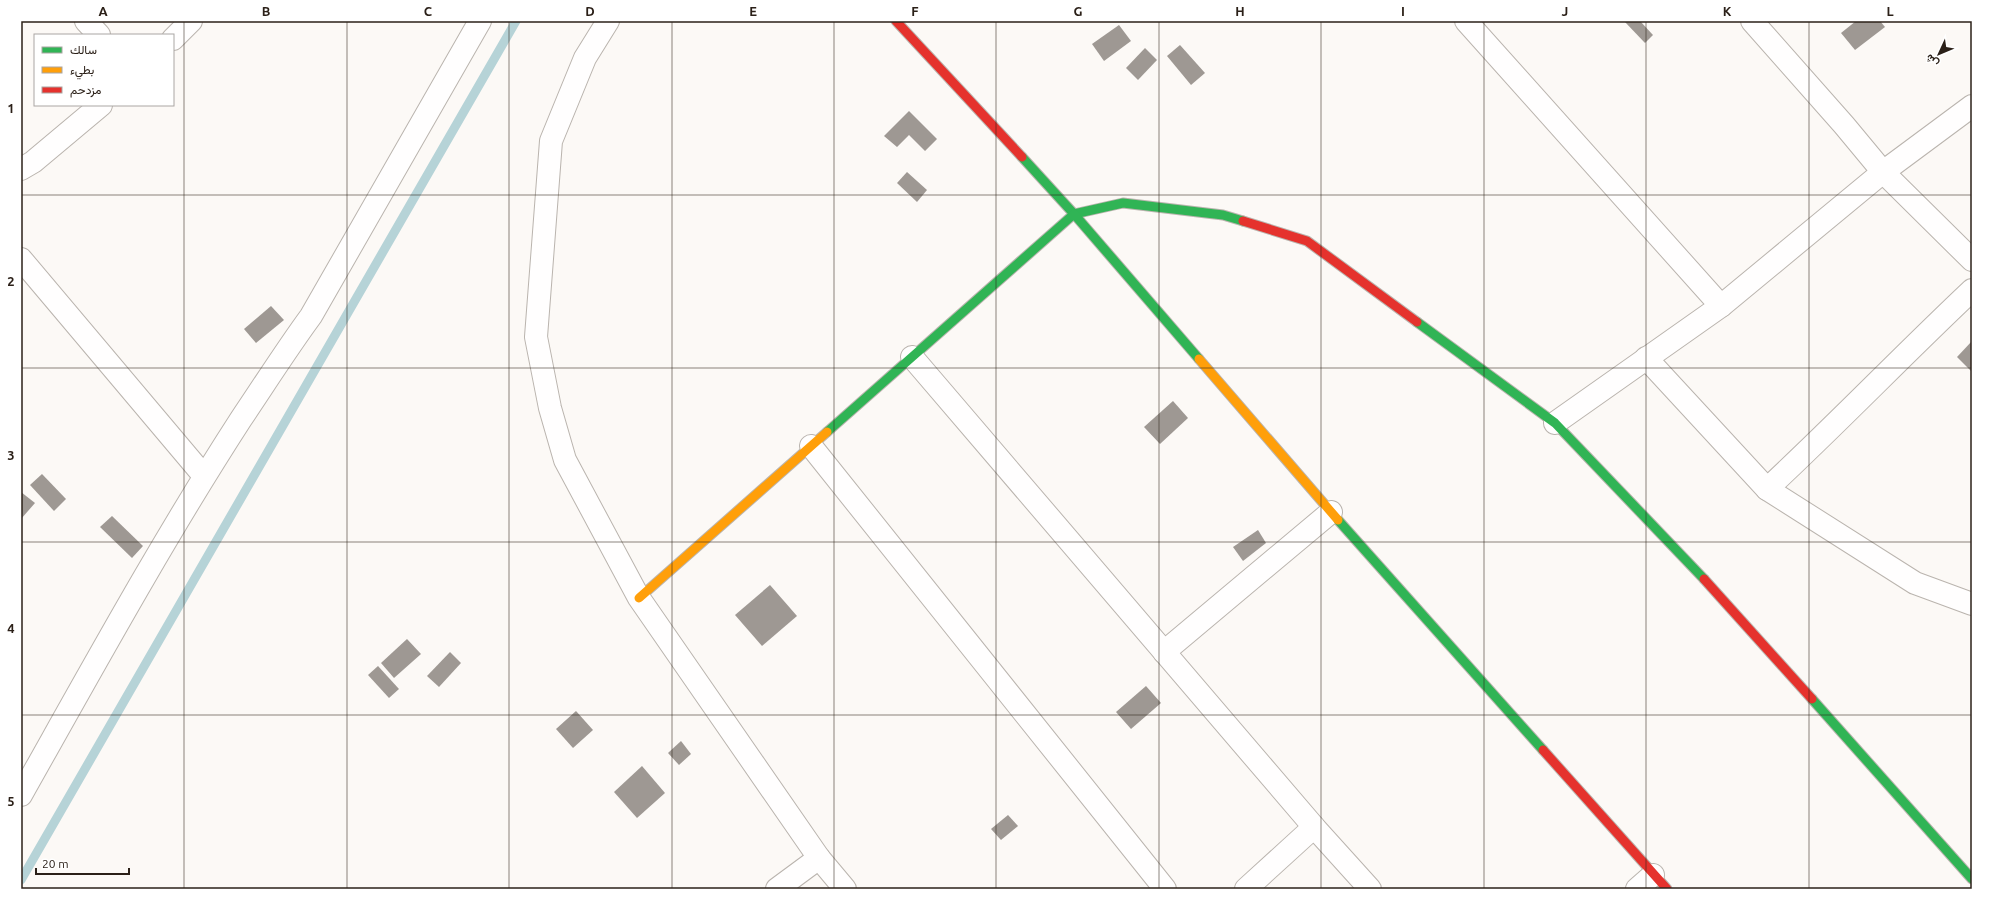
<svg xmlns="http://www.w3.org/2000/svg" width="1993" height="910" font-family="Ubuntu,Vazirmatn,sans-serif">
<style>
.lines{fill:none;stroke-linecap:round;stroke-linejoin:round}
.stream{stroke:#b6d3d7;stroke-width:9}
.building{fill:#9e9893}
.street-casing{stroke:#bab4ae;stroke-width:24}
.fast-casing{stroke:#bab4ae;stroke-width:11}
.slow-casing{stroke:#bab4ae;stroke-width:11}
.jam-casing{stroke:#bab4ae;stroke-width:11}
.street{stroke:#fffefe;stroke-width:22}
.fast{stroke:#30b455;stroke-width:9}
.slow{stroke:#ff9f0a;stroke-width:9}
.jam{stroke:#e5322d;stroke-width:9}
.grid{fill:none;stroke:#2b2018;stroke-width:1;stroke-opacity:0.55}
.neatline{fill:none;stroke:#2b2018;stroke-width:1.5}
.grid-label{font-size:13px;text-anchor:middle;font-weight:bold;fill:#2b2018}
</style>
<rect width="100%" height="100%" fill="#fcf9f6"/>
<g class="lines">
<polyline class="stream" points="21,880 516,21"/>
</g>
<g class="building">
<polygon points="1624,21 1640,21 1653,35 1645,43"/>
<polygon points="1856,21 1880,21 1885,27 1855,50 1841,33"/>
<polygon points="1119,25 1131,41 1104,61 1092,44"/>
<polygon points="1180,45 1205,73 1191,85 1167,56"/>
<polygon points="1145,48 1157,60 1138,80 1126,68"/>
<polygon points="909,111 937,139 925,151 909,135 897,147 884,136"/>
<polygon points="907,172 927,190 917,202 897,183"/>
<polygon points="271,306 284,320 256,343 244,329"/>
<polygon points="1972,341 1972,372 1957,357"/>
<polygon points="1173,401 1188,418 1160,444 1144,427"/>
<polygon points="42,474 66,499 54,511 30,485"/>
<polygon points="21,492 35,503 21,519"/>
<polygon points="112,516 143,546 132,558 100,527"/>
<polygon points="1258,530 1266,543 1243,561 1233,547"/>
<polygon points="770,585 797,616 762,646 735,615"/>
<polygon points="407,639 421,654 394,678 381,663"/>
<polygon points="450,652 461,663 439,687 427,676"/>
<polygon points="378,666 399,689 389,698 368,675"/>
<polygon points="1146,686 1161,703 1131,729 1116,712"/>
<polygon points="576,711 593,730 573,748 556,729"/>
<polygon points="681,741 691,754 679,765 668,753"/>
<polygon points="642,766 665,793 637,818 614,792"/>
<polygon points="1008,815 1018,826 1001,840 991,829"/>
</g>
<g class="lines">
<defs>
<g id="street">
<polyline points="86,21 99,35"/>
<polyline points="608,21 585,58 551,141 536,337 550,408 565,460 639,598 819,858 845,889"/>
<polyline points="1466,21 1721,306"/>
<polyline points="1752,21 1844,125 1883,172 1972,260"/>
<polyline points="173,39 191,21"/>
<polyline points="21,169 33,162 101,105"/>
<polyline points="21,259 204,476"/>
<polyline points="912,357 1314,827 1370,889"/>
<polyline points="1646,358 1767,489 1915,583 1972,604"/>
<polyline points="1555,423 1721,306 1883,172 1972,106"/>
<polyline points="811,446 1165,889"/>
<path d="M1767 489C1837 424 1903 355 1972 290"/>
<polyline points="1164,652 1331,512"/>
<path d="M21 795C92 669 162 541 241 419 264 385 286 350 311 316L480 21"/>
<polyline points="777,889 819,858"/>
<polyline points="1246,889 1314,827"/>
<polyline points="1637,889 1653,875"/>
</g>
<g id="fast">
<polyline points="1022,157 1074,214 1123,203 1223,215 1243,221"/>
<polyline points="1417,322 1555,423 1704,579"/>
<polyline points="827,432 1074,214 1199,359"/>
<polyline points="1338,520 1543,750"/>
<polyline points="1812,699 1972,879"/>
</g>
<g id="slow">
<polyline points="1199,359 1338,520"/>
<polyline points="639,598 827,432"/>
</g>
<g id="jam">
<polyline points="896,21 1022,157"/>
<polyline points="1243,221 1307,241 1417,322"/>
<polyline points="1704,579 1812,699"/>
<polyline points="1543,750 1667,889"/>
</g>
</defs>
<use href="#street" class="street-casing"/>
<use href="#fast" class="fast-casing"/>
<use href="#slow" class="slow-casing"/>
<use href="#jam" class="jam-casing"/>
<use href="#street" class="street"/>
<use href="#fast" class="fast"/>
<use href="#slow" class="slow"/>
<use href="#jam" class="jam"/>
</g>
<path class="grid" d="M184 21V889M347 21V889M509 21V889M672 21V889M834 21V889M996 21V889M1159 21V889M1321 21V889M1484 21V889M1646 21V889M1809 21V889M21 195H1972M21 368H1972M21 542H1972M21 715H1972"/>
<rect width="1993" height="910" fill="none" stroke="#ffffff" stroke-width="44"/>
<rect x="34" y="34" width="140" height="72" fill="#ffffff" stroke="#aaa6a3"/>
<rect x="42" y="47" width="20" height="6" fill="#30b455" stroke="#aaa6a3"/>
<text x="70" y="54" font-size="12" fill="#2b2018">سالك</text>
<rect x="42" y="67" width="20" height="6" fill="#ff9f0a" stroke="#aaa6a3"/>
<text x="70" y="74" font-size="12" fill="#2b2018">بطيء</text>
<rect x="42" y="87" width="20" height="6" fill="#e5322d" stroke="#aaa6a3"/>
<text x="70" y="94" font-size="12" fill="#2b2018">مزدحم</text>
<g transform="translate(1939 54) rotate(226)" stroke="#ffffff" stroke-width="3" paint-order="stroke">
<path d="M0-3L7 15L0 10L-7 15Z" fill="#2b2018"/>
<text y="-6" font-size="11" font-weight="bold" text-anchor="middle" fill="#2b2018">ش</text>
</g>
<path d="M36 868v6h93v-6" fill="none" stroke="#2b2018" stroke-width="2"/>
<text x="42" y="868" font-size="12" fill="#2b2018" stroke="#ffffff" stroke-width="3" paint-order="stroke">20 m</text>
<rect x="22" y="22" width="1949" height="866" class="neatline"/>
<g class="grid-label">
<text x="103" y="16">A</text>
<text x="266" y="16">B</text>
<text x="428" y="16">C</text>
<text x="590" y="16">D</text>
<text x="753" y="16">E</text>
<text x="915" y="16">F</text>
<text x="1078" y="16">G</text>
<text x="1240" y="16">H</text>
<text x="1403" y="16">I</text>
<text x="1565" y="16">J</text>
<text x="1727" y="16">K</text>
<text x="1890" y="16">L</text>
<text x="11" y="113">1</text>
<text x="11" y="286">2</text>
<text x="11" y="460">3</text>
<text x="11" y="633">4</text>
<text x="11" y="806">5</text>
</g>
</svg>
